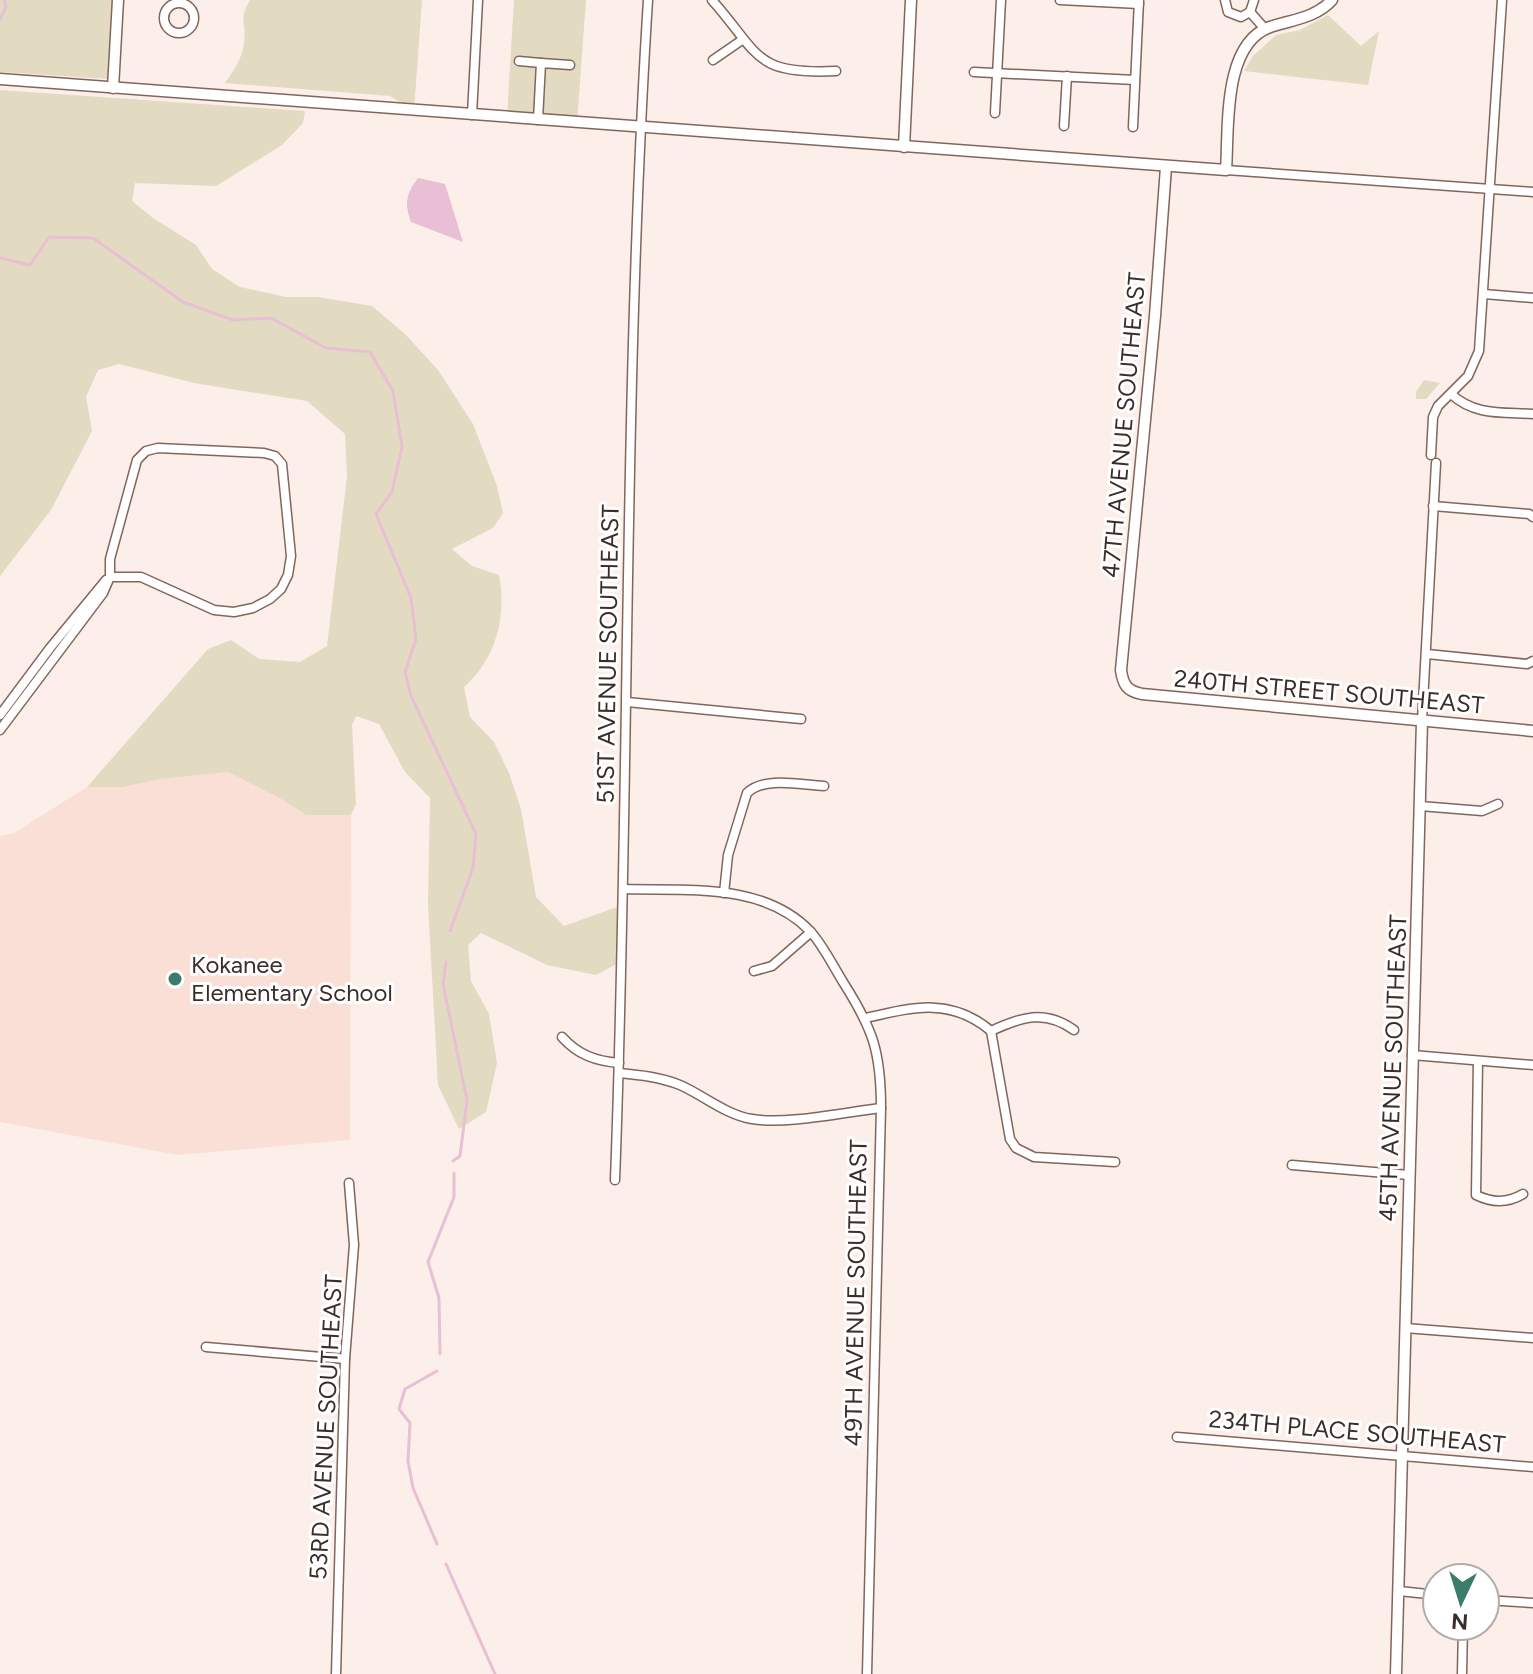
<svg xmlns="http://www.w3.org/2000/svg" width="1533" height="1674" font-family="Figtree,sans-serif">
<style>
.built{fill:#fadfd6}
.green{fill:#e2dbc1}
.water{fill:#e8bfd4}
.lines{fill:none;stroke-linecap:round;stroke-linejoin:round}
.stream{stroke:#e8bfd4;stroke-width:3}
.minor-casing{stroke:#83655a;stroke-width:11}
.tertiary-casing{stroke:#83655a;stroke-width:13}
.minor{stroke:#fff;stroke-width:8}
.tertiary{stroke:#fff;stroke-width:10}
.poi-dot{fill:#3c7c6b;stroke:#fff;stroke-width:3}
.labels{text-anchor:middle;stroke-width:6;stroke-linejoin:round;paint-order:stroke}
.street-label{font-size:24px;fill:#3b2e29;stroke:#fff}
.poi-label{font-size:24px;fill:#3b2e29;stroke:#fff;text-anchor:start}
</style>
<rect width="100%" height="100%" fill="#fceee9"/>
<polygon class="built" points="228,772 281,799 306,815 351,815 350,1140 178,1155 0,1122 0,836 14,833 87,787 123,787 161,779"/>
<g class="green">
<polygon points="0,0 113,0 109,79 0,72"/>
<path d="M250 0H422L414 111 390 96 225 83C233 72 243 57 244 43 247 23 238 20 250 0Z"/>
<polygon points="514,0 586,0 577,123 507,118"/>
<polygon points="1328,15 1361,46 1379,31 1368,85 1244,71 1253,56 1276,35 1300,30"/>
<path d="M0 90 305 111 303 123 282 145 216 186 135 183 132 201 153 218 196 245 212 269 240 287 286 297H318L372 306 405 334 438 370 473 424 497 486 503 513 493 528 452 549 472 566 499 575C507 616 496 659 464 687L470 717 494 742 509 773 521 809 536 897 564 926 623 905 622 961 596 975 547 965 481 933 468 945 471 981 489 1014 497 1063 486 1112 459 1129 438 1085 428 904 430 798 405 772 379 724 356 716 352 725 356 804 351 815H306L281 799 228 772 161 779 123 787H87L208 649 231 640 259 659 300 662 327 646 347 476 345 434 307 401 194 383 119 364 98 370 86 397 92 431 51 510 0 576Z"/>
<polygon points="1424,380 1440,383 1426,399 1416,399 1416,392"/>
</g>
<path class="water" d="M418 178 445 184 463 242 411 222C404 203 406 194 418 178Z"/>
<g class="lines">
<g class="stream">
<polyline points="0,19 6,7 4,0"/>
<polyline points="0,258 30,265 49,237 93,238 183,302 233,320 271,318 326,348 370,352 393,391 402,447 392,492 376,514 411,598 416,639 405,672 411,696 476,834 473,868 450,931"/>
<polyline points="446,962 443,984 467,1100 460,1156 453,1161"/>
<polyline points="440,1354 439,1298 428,1262 454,1197 454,1173"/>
<polyline points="437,1371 405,1389 399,1409 410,1423 408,1461 413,1488 437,1544"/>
<polyline points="446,1564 495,1674"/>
</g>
<defs>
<g id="minor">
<path d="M712 0C760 54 753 75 836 71"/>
<polyline points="1060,0 1139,4"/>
<polyline points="1225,0 1228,12 1241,17 1250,12 1254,0"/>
<circle cx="179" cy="18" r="15"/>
<polyline points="1250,12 1265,29"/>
<polyline points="713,60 742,40"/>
<polyline points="519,61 541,63"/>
<polyline points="974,72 1135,80"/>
<polyline points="995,113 1001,0"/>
<polyline points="472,115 478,0"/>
<polyline points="538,120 541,63 570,65"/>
<polyline points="1064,126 1067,76"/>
<polyline points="1133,127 1139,0"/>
<polyline points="1226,170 1533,192"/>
<polyline points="1484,294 1533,298"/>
<path d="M1451 394C1475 416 1502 412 1533 414"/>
<polyline points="1431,455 1433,417 1438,406 1468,376 1479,351 1502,0"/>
<polyline points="1433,506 1529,514 1533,517"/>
<polyline points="1427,654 1527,664 1533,661"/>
<polyline points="627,702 801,719"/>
<polyline points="0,715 50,648 106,580"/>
<polyline points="1422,721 1436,463"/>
<polyline points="0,730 103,593 110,577 110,559 137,460 146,451 158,448 264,453 275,456 282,464 291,556 288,575 281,589 270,599 253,608 234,612 214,610 141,577 110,577"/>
<polyline points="1420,806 1482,811 1498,804"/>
<path d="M625 889C686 891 763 882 810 931 823 945 833 966 843 982 873 1029 881 1052 881 1108L867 1674"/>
<path d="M724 893 728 855 747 793C765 776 800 785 824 786"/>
<polyline points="754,971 772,966 811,932"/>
<path d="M866 1018C913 1007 951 997 991 1031"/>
<polyline points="991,1031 1010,1139 1016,1148 1034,1157 1115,1162"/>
<path d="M991 1031C1021 1017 1045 1009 1074 1030"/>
<path d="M562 1037C578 1055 596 1061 619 1063"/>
<polyline points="1412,1055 1533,1065"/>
<path d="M1478 1061 1476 1195C1492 1203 1508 1203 1523 1194"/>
<path d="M619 1073C640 1075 660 1077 680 1085 703 1095 726 1115 752 1119 787 1125 845 1112 881 1108"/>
<polyline points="1292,1165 1409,1175"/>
<path d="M615 1180C630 787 623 393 648 0"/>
<polyline points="1405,1328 1533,1338"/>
<polyline points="206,1347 345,1359"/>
<polyline points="1177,1437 1533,1467"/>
<polyline points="1399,1591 1437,1595"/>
<polyline points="1485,1600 1533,1603"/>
<polyline points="336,1674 345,1359 354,1245 349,1183"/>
<polyline points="1462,1674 1463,1626"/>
</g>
<g id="tertiary">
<path d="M0 79 1226 170C1229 129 1222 44 1270 27 1291 20 1316 18 1332 0"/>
<polyline points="113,88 118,0"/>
<polyline points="904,147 911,0"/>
<path d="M1166 167 1155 316 1121 670C1123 685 1127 691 1142 694L1533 731"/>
<polyline points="1396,1674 1422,721"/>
</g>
</defs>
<use href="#minor" class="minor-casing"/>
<use href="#tertiary" class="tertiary-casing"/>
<use href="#minor" class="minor"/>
<use href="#tertiary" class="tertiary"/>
</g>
<circle class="poi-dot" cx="175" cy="979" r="8"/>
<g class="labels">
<g class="street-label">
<text transform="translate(1124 425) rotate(-85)" y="8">47TH AVENUE SOUTHEAST</text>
<text transform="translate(608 654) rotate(-89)" y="8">51ST AVENUE SOUTHEAST</text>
<text transform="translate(1329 692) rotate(5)" y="8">240TH STREET SOUTHEAST</text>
<text transform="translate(1393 1068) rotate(-88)" y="8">45TH AVENUE SOUTHEAST</text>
<text transform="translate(856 1293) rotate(-89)" y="8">49TH AVENUE SOUTHEAST</text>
<text transform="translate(326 1427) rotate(-87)" y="8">53RD AVENUE SOUTHEAST</text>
<text transform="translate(1357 1432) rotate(5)" y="8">234TH PLACE SOUTHEAST</text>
</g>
<g class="poi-label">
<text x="191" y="973">Kokanee<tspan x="191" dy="28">Elementary School</tspan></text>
</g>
</g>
<g transform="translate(1461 1602) rotate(184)"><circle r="38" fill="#ffffff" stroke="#b1aba9" stroke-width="2"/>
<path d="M0-6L14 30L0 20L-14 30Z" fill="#3c7c6b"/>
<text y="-12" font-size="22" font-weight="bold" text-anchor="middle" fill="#3b2e29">N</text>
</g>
</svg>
